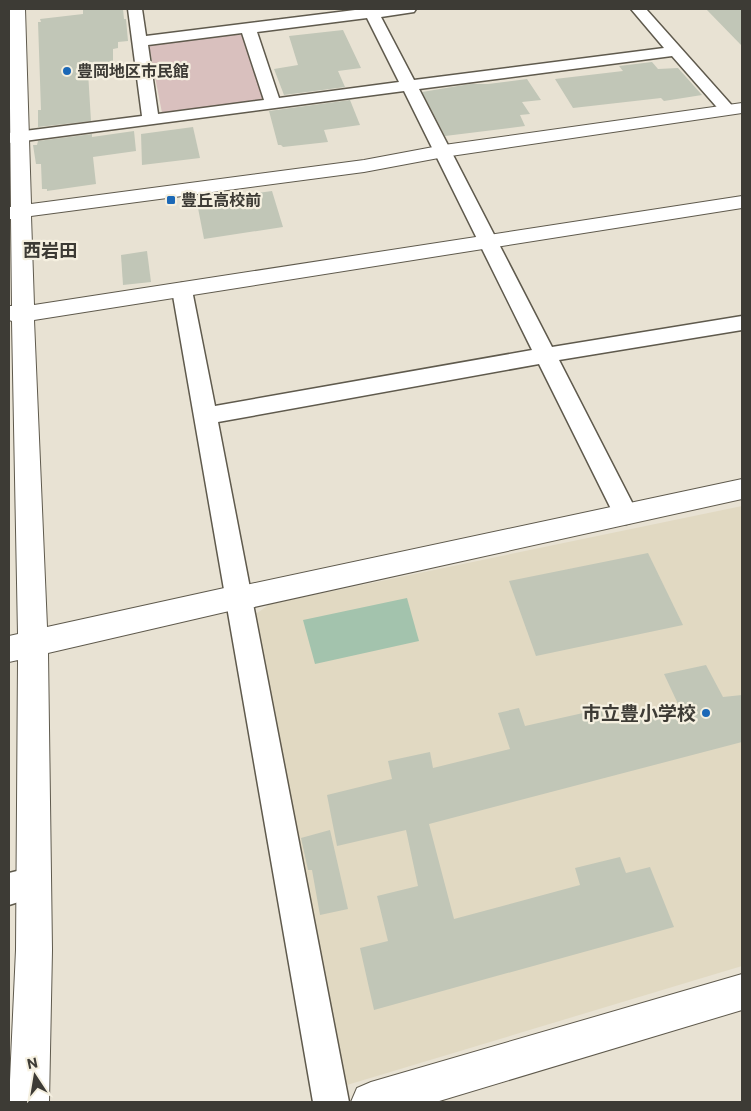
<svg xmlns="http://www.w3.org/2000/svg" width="751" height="1111" font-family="Commissioner,'Noto Sans JP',sans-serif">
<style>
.built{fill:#e1d9c2}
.green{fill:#d9c0be}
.water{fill:#a3c3ad}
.building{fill:#c1c6b7}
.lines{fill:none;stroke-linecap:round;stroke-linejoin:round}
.minor-casing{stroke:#5f5a4d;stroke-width:3}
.tertiary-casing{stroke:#5f5a4d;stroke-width:2}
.minor{fill:#fff;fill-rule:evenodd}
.tertiary{fill:#fff;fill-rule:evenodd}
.poi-dot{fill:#1b68b7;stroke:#f5f0e0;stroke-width:2}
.labels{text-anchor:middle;stroke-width:4.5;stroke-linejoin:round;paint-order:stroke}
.far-poi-label{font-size:16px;font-weight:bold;fill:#3d3b35;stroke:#f5f0e0;text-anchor:start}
.far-quarter-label{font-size:18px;font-weight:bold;fill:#3d3b35;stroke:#f5f0e0}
.poi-label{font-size:19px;font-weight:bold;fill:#3d3b35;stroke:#f5f0e0;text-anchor:end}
</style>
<rect width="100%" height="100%" fill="#e8e2d3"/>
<polygon class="built" points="742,506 742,966 347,1085 253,616 270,604"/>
<polygon class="green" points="243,34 265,100 162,113 149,45"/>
<polygon class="water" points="407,598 419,641 315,664 303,620"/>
<g class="building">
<polygon points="83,9 123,9 124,19 126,19 128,41 118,42 118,48 113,49 113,68 88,72 91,121 38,127 38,110 41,110 38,22 41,22 40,19 83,14"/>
<polygon points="706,9 742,9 742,46"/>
<polygon points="343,30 361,68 338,71 345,87 284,95 274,69 298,65 289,36"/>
<polygon points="652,62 658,69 678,68 702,95 664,101 661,98 573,108 555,79 623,71 619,66"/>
<polygon points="527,79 541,100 522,102 530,114 520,115 525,126 445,136 422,92 470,84 488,84"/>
<polygon points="350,100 360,125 324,130 328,142 283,147 281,145 278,145 269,111"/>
<polygon points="193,127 200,158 142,165 141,134"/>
<polygon points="134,131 136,151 93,157 96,184 47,191 47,189 42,189 41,164 36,164 33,145 37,145 38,141 92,134 92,137"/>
<polygon points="272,191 283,227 204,239 198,208 216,206 215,199"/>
<polygon points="147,251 151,282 123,285 121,255"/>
<polygon points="648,553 683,625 536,656 509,581"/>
<polygon points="706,665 723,697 742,695 742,742 429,824 454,919 580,885 575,868 620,857 626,873 650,867 674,927 374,1010 360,948 388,941 377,896 418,886 406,830 337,846 327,795 392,779 388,761 430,752 433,768 510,749 498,713 519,708 525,726 601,709 606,724 679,706 664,674"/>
<polygon points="330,830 348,909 320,915 312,870 308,870 301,838"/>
</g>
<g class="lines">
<defs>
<g id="minor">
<path d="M128 9H142L146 36 363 9H416L414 12 381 17 414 80 664 48 631 9H646L736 110 734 113H722L672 56 419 89 552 347 742 316V330L559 360 638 514 635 521 626 524 617 521 539 364 218 422 349 1102H313L172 290 175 285 182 283 189 285 192 290 215 406 532 350 404 91 9 143V133L142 116ZM367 18 399 82 279 98 257 32ZM242 33 264 100 158 114 148 45Z"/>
<polygon points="33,867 44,872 49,883 44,894 9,905 9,873"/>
</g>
<g id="tertiary">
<polygon points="9,9 25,9 31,204 364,160 444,145 742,103 742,113 444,157 364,172 31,216 34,305 742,196 742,208 34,320 47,627 238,585 241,586 742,479 742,499 241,610 238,609 48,653 52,950 49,1102 9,1102 16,950 18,660 9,662 9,636 18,634 12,321 9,320 9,306 12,306 11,219 9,219 9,207 11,207"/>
<polygon points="742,974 742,1010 436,1102 351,1102 357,1088 371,1082"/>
</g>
</defs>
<use href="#minor" class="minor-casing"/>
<use href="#tertiary" class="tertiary-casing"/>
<use href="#minor" class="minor"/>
<use href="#tertiary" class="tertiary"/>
</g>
<g class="poi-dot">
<circle cx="67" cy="71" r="5"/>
<rect x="166" y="195" width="10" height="10" rx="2.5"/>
<circle cx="706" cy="713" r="5"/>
</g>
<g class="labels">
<g class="far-poi-label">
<text x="77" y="77">豊岡地区市民館</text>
<text x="181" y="206">豊丘高校前</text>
</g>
<g class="far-quarter-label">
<text x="50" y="257">西岩田</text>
</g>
<g class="poi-label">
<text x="696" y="720">市立豊小学校</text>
</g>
</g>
<rect width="751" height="1111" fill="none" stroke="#3d3b35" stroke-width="20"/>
<g transform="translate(35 1076) rotate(348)" stroke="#f5f0e0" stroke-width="4" paint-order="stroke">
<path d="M0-4L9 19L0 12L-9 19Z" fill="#3d3b35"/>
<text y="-8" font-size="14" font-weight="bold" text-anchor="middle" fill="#3d3b35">N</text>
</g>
</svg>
